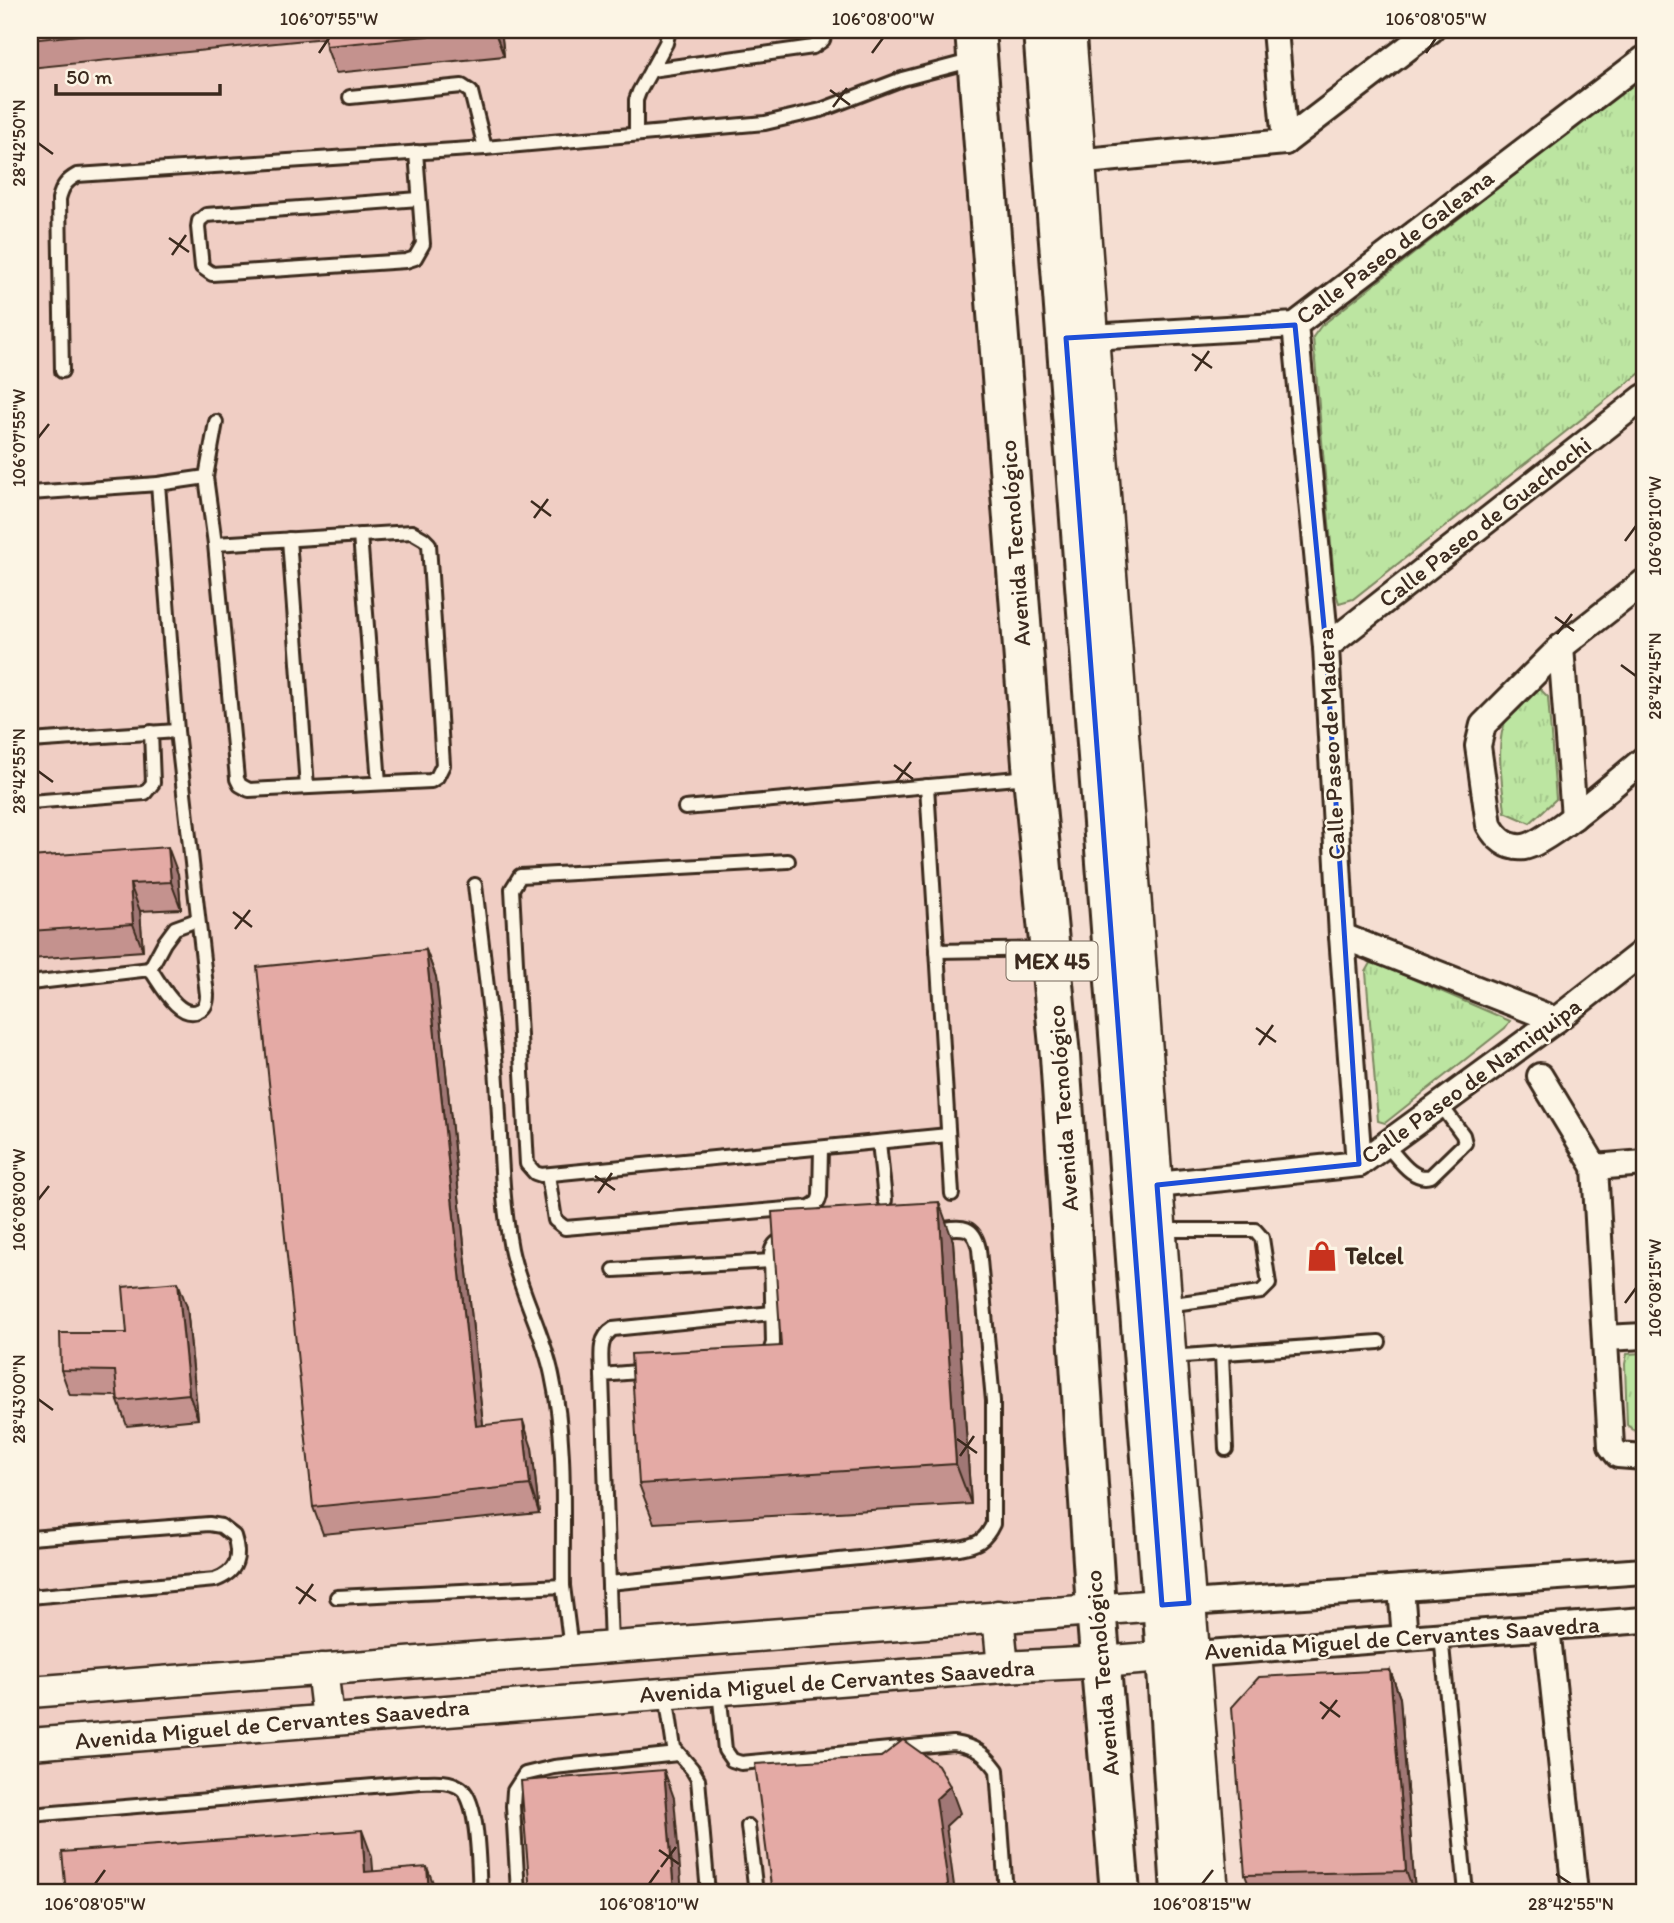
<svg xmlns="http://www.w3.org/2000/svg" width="1674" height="1923" font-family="Itim,sans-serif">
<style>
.built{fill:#f0cec4}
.park{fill:url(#park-tufts);stroke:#7c8860;stroke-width:2}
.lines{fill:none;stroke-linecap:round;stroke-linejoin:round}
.service-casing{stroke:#3b2a1e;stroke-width:18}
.minor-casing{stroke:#3b2a1e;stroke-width:30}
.tertiary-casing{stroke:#3b2a1e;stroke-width:35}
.primary-casing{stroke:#3b2a1e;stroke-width:44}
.service{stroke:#fcf5e5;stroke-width:12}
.minor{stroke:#fcf5e5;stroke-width:24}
.tertiary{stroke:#fcf5e5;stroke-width:30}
.primary{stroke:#fcf5e5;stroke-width:38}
.wall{fill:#c4928e;stroke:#3b2a1e;stroke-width:2}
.shaded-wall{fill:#a07774;stroke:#3b2a1e;stroke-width:2}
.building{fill:#e4aaa5;stroke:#3b2a1e;stroke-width:2}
.marked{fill:none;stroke:#1d4ed8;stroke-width:5;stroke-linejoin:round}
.ticks{fill:none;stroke:#3b2a1e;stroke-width:2.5}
.labels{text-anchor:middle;stroke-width:5;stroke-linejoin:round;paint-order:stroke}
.shield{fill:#fcf5e5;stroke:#75675a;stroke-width:2}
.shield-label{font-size:23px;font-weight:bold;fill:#3b2a1e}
.street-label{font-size:24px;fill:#3b2a1e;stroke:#fcf5e5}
.poi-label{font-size:24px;font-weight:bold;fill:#3b2a1e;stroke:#fcf5e5;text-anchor:start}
.neatline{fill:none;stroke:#3b2a1e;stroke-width:2.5}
.ticks-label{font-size:18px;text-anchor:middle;fill:#3b2a1e}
</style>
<defs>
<pattern id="park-tufts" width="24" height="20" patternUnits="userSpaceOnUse" patternTransform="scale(1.75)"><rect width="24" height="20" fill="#bce5a1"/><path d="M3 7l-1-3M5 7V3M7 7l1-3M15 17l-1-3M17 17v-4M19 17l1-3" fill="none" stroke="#a2c58a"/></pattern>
</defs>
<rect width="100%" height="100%" fill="#f5ded2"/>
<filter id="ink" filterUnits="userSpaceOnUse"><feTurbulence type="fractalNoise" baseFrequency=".0143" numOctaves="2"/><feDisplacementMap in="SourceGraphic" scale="14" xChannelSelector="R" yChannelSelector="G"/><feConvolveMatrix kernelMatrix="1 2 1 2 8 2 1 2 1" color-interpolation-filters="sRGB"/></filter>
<g filter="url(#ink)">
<polygon class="built" points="30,30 965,30 1115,1893 30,1893"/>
<g class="park">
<polygon points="1644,74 1644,370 1353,599 1339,603 1335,590 1313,337 1321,326"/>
<path d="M1540 689 1548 697 1556 799 1530 823 1505 812C1503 787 1494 740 1507 718 1513 707 1529 696 1540 689Z"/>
<polygon points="1371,963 1385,967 1510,1021 1505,1028 1385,1123 1378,1121 1366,972"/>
<polygon points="1644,1353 1644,1435 1640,1435 1627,1425 1625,1364 1627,1354"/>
</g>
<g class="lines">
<defs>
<g id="service">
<polyline points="651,70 813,47 823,40 826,30"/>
<polyline points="350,97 462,86 471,92 485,148"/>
<polyline points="636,134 636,100 639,92 666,43 669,30"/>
<polyline points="416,152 423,244 415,258 406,261 212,274 202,267 198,227 199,221 206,215 419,199"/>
<path d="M62 371 59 199C62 187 66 181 77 175L485 148 765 123 821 110 902 79 974 60"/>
<polyline points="206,477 215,544 237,779 240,785 249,790 431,781 437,777 443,765 429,544 424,539 412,532 215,544"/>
<polyline points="30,493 158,484 206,477 216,422"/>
<polyline points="360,535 379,783"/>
<polyline points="289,539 307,787"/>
<polyline points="30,741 177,731"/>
<polyline points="927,786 952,1194"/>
<polyline points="30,802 145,793 153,783 151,732"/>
<polyline points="685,808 1029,777"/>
<polyline points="788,861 520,876 512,889 527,1164 535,1173 541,1175 948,1135"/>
<path d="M475 885C482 946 490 1008 496 1069 501 1129 500 1190 511 1249 520 1293 543 1331 552 1375 567 1444 562 1516 563 1586"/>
<polyline points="937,951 1047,949"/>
<path d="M150 969C160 982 179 1022 200 1010 206 1007 207 1002 207 995L177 731 158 484"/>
<polyline points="150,969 164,943 175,928 197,920"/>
<polyline points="30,983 150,969"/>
<polyline points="879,1142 885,1200"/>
<path d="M1386 1145C1398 1157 1412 1182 1431 1176L1465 1143 1463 1135 1441 1105"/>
<polyline points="548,1175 555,1220 565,1228 810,1207 818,1202 820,1196 821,1148"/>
<polyline points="1162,1230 1255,1230 1262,1238 1269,1284 1261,1292 1166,1305"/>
<polyline points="614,1270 771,1261"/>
<polyline points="1222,1354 1226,1449"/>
<polyline points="1170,1357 1379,1342"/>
<path d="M764 1358 770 1352 773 1343 771 1253C773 1244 778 1240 787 1239"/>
<path d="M602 1375C602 1358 597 1339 613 1329L772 1313"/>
<path d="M30 1538 209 1524 221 1526 234 1536C241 1558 237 1572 215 1580L30 1597"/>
<path d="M609 1583 959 1548C977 1545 985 1541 993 1524V1401L979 1249C973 1221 958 1228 934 1230"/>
<polyline points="337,1597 563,1586 571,1649"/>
<polyline points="1441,1635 1466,1893"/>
<polyline points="611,1646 602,1375 649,1371"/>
<path d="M719 1690 725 1750 732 1760 741 1763 953 1743C973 1746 984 1752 997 1770L1006 1893"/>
<polyline points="666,1694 674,1748 692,1769 698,1779 708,1893"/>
<path d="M30 1815 421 1782C433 1782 448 1780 459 1787 480 1798 478 1870 480 1893"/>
<polyline points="748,1826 756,1893"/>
<polyline points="518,1893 513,1806 514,1791 525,1774 554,1767 678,1754"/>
</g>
<g id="minor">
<polyline points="1275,30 1285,142"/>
<polyline points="1064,163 1285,142 1431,30"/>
<polyline points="1295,325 1326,647 1342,936 1359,1164"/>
<polyline points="1074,338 1295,325 1644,59"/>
<path d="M1644 582 1561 647 1483 725 1478 746 1489 825C1496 838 1508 849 1524 847 1547 844 1622 777 1644 759"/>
<polyline points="1326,647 1644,397"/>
<polyline points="1561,647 1574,817"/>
<polyline points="1342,936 1556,1020"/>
<polyline points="1540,1076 1595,1167 1611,1446 1618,1455 1644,1457"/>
<polyline points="1595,1167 1644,1163"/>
<polyline points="1157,1185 1359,1164 1556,1020 1644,951"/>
<polyline points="1605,1338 1644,1336"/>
<polyline points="1401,1588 1405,1638"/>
<polyline points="1189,1603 1644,1571"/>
<polyline points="1547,1627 1575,1893"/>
<polyline points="1195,1654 1644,1620"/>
</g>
<g id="tertiary">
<polyline points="1070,30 1157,1185 1213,1893"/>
<polyline points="998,1616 1003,1667"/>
<polyline points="322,1669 328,1719"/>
<polyline points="30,1692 1184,1603"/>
<polyline points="30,1744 1003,1667 1101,1662 1188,1655"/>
</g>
<g id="primary">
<polyline points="975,30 1033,776 1060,1056 1096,1608 1120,1893"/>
<polyline points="1043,30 1166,1655 1181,1893"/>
</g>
</defs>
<use href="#service" class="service-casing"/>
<use href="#minor" class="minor-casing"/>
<use href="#tertiary" class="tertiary-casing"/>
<use href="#primary" class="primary-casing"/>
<use href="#service" class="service"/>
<use href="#minor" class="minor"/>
<use href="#tertiary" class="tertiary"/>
<use href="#primary" class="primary"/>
</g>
<g class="wall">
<polygon points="30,30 501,30 504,56 336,73 326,46 325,38 30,68"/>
<polygon points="30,857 178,874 181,909 140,911 143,951 30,959"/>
<polygon points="426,950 436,977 483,1425 532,1448 539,1513 323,1534 313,1507"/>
<polygon points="953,1241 971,1504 654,1523 639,1484"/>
<polygon points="187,1307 198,1419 127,1426 118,1401 117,1396 70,1395 61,1370 127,1333"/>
<polygon points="1390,1670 1400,1698 1415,1893 1252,1893 1245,1875"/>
</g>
<g class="shaded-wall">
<polygon points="494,30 501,30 504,56"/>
<polygon points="168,847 178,874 181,909 171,882"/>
<polygon points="130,884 140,911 143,951 133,924"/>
<polygon points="426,950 436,977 486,1453 476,1426"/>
<polygon points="939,1202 953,1241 971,1504 956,1464"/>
<polygon points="178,1282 187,1307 198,1419 189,1394"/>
<polygon points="523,1421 532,1448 539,1513 530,1485"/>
<polygon points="1390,1670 1400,1698 1415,1893 1414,1893 1406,1871"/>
<polygon points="664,1770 674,1798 682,1893 674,1893"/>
<polygon points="950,1786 960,1813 946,1826 955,1893 940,1893 936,1799"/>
<polygon points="362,1830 372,1857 375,1893 365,1872"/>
<polygon points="427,1867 437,1893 429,1893"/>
</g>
<g class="building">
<polygon points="30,30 129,30 30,40"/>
<polygon points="324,30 488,30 326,46"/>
<polygon points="168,847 171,882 130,884 133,924 30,931 30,857"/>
<polygon points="426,950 476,1426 523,1421 530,1485 313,1507 257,967"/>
<polygon points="939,1202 956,1464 639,1484 631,1354 781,1346 772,1212"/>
<polygon points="178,1282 189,1394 118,1401 115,1371 61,1370 60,1333 127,1333 123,1287"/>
<polygon points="1390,1670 1406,1871 1245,1875 1232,1707 1259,1677"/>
<polygon points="903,1740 938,1765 950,1786 936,1799 948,1884 940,1893 772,1893 755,1764 881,1757"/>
<polygon points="664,1770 674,1893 530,1893 521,1781"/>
<polygon points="362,1830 365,1872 427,1867 429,1893 66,1893 62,1852"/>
</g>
</g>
<path class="marked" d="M1295 325 1326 647 1359 1164 1157 1185 1189 1603 1162 1605 1066 338Z"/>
<path class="ticks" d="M319 53 329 38M872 53 883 38M1426 53 1436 38M830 90 850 105M833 107 847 88M38 143 53 154M169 238 189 252M172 255 186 235M1192 354 1212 368M1195 371 1209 351M38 438 49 424M531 501 551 516M534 518 548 499M1625 541 1636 526M1555 617 1574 631M1557 634 1572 614M1621 665 1636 676M894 765 913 779M38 771 53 782M896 782 911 762M233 912 252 927M235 929 250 910M1256 1028 1276 1042M1259 1045 1273 1025M595 1176 615 1190M598 1193 612 1173M38 1200 49 1186M1625 1303 1636 1288M38 1399 53 1410M957 1439 977 1453M960 1456 974 1436M296 1587 316 1601M299 1604 313 1584M1320 1702 1340 1717M1322 1719 1337 1700M659 1850 679 1864M661 1867 676 1847M1556 1874 1571 1884M95 1884 105 1870M649 1884 659 1870M1202 1884 1213 1870"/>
<defs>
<symbol id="shop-bare" viewBox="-9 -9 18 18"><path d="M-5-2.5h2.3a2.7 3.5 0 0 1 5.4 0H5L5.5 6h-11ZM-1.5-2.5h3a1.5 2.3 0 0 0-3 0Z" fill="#c8321e" stroke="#fcf5e5" stroke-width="2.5" paint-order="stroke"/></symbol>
</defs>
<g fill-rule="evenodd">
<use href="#shop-bare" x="1300" y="1234" width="44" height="44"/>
</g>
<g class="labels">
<rect class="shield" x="1006.5" y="941.5" width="91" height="39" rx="5"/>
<g class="shield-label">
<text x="1052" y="969">MEX 45</text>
</g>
<g class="street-label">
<text transform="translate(1395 247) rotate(-37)" y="8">Calle Paseo de Galeana</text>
<text transform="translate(1485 522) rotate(-38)" y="8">Calle Paseo de Guachochi</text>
<text transform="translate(1015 543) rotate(-94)" y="8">Avenida Tecnológico</text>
<text transform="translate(1331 744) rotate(-93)" y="8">Calle Paseo de Madera</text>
<text transform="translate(1471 1081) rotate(-36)" y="8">Calle Paseo de Namiquipa</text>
<text transform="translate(1063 1108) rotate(-94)" y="8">Avenida Tecnológico</text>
<text transform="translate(1402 1638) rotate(-4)" y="8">Avenida Miguel de Cervantes Saavedra</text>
<text transform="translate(1102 1673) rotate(-95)" y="8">Avenida Tecnológico</text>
<text transform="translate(837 1681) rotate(-4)" y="8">Avenida Miguel de Cervantes Saavedra</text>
<text transform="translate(272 1724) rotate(-5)" y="8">Avenida Miguel de Cervantes Saavedra</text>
</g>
<g class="poi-label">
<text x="1345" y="1264">Telcel</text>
</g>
</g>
<rect width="1674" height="1923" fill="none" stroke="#fcf5e5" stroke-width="77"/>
<path d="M56 84v10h164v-10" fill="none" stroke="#3b2a1e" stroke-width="3.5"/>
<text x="66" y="84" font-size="21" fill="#3b2a1e" stroke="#fcf5e5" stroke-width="5" paint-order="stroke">50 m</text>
<rect x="38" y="38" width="1598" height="1846" class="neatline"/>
<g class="ticks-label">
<text x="329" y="25">106°07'55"W</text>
<text x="883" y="25">106°08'00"W</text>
<text x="1436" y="25">106°08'05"W</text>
<text transform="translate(19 143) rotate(-90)" y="6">28°42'50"N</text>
<text transform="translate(19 438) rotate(-90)" y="6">106°07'55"W</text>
<text transform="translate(1655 526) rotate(-90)" y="6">106°08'10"W</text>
<text transform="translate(1655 676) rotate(-90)" y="6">28°42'45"N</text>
<text transform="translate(19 771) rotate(-90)" y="6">28°42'55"N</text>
<text transform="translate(19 1200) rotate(-90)" y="6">106°08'00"W</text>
<text transform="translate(1655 1288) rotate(-90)" y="6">106°08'15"W</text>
<text transform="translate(19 1399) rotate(-90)" y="6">28°43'00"N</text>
<text x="95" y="1910">106°08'05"W</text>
<text x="649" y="1910">106°08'10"W</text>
<text x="1202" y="1910">106°08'15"W</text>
<text x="1571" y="1910">28°42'55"N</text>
</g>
</svg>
